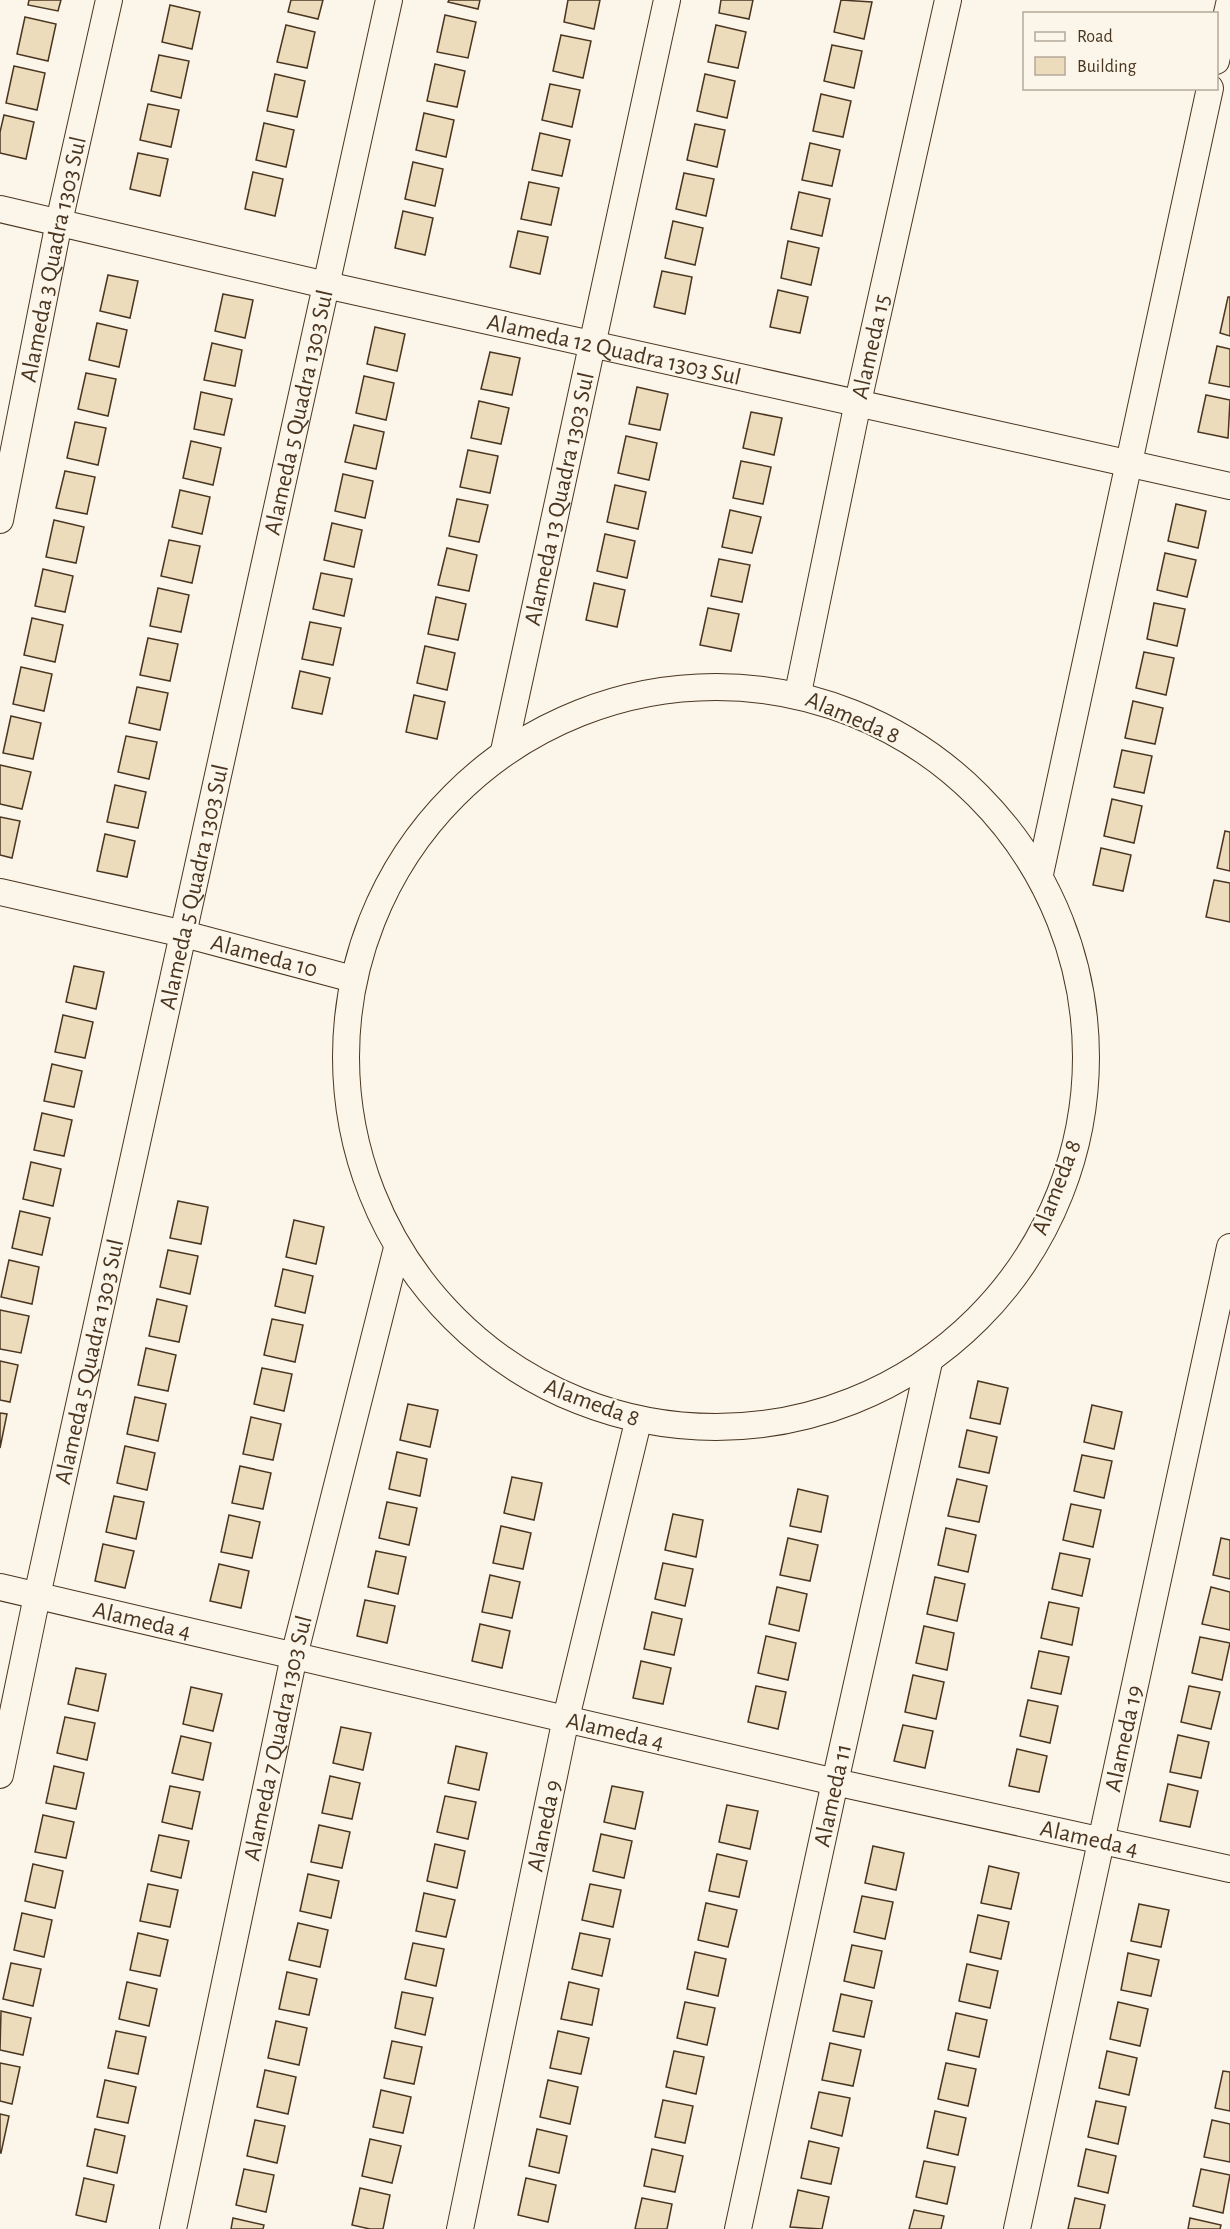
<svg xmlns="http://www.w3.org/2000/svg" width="1230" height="2229" font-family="'Alegreya Sans',sans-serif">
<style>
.building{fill:#ecdcbc;stroke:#4a3520;stroke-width:1.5}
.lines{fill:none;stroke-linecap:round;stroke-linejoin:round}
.minor-casing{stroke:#4a3520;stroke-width:28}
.minor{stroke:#fbf6e9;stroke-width:26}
.labels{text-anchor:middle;stroke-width:4.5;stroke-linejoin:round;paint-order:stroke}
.street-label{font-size:24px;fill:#4a3520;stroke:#fbf6e9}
</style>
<rect width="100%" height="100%" fill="#fbf6e9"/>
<g class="building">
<polygon points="29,0 61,0 58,11 28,5"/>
<polygon points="291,0 323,0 318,19 288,12"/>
<polygon points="449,0 480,0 478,9 448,2"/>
<polygon points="568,0 600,0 594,29 564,22"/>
<polygon points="721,0 753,0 749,19 719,13"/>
<polygon points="841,0 872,2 864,39 834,32"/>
<polygon points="170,5 200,12 192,49 162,42"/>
<polygon points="445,15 476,22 468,58 437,52"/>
<polygon points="25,17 56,24 48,61 17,54"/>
<polygon points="286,25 315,32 307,68 277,62"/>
<polygon points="716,25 746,32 738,68 708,62"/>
<polygon points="561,35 591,41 583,78 553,71"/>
<polygon points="832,45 862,51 854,88 824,81"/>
<polygon points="159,55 189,61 181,98 151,91"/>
<polygon points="435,64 465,71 457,107 427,101"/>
<polygon points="14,66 45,73 37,110 6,103"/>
<polygon points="275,74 305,81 297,117 267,111"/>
<polygon points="705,74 735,81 727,118 697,111"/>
<polygon points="550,84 580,90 572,127 542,120"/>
<polygon points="821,94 851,101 843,137 813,131"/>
<polygon points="148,104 179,110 171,147 140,140"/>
<polygon points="424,113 454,120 446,157 416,150"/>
<polygon points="4,115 34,122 26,159 0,153 0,132"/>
<polygon points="264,123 294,130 286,167 256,160"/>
<polygon points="695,124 725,130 717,167 687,160"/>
<polygon points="540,133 570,140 562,176 532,170"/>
<polygon points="810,143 840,150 832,186 802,180"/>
<polygon points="138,153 168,159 160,196 130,189"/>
<polygon points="413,162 443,169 435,206 405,199"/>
<polygon points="253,172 283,179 275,216 245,209"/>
<polygon points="684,173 714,179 706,216 676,209"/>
<polygon points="529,182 559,188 551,225 521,219"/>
<polygon points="799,192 830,199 822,236 791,229"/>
<polygon points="403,211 433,218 425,255 395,248"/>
<polygon points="673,221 703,228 695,265 665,258"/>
<polygon points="518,231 548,237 540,274 510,267"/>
<polygon points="788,241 819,248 811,285 781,278"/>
<polygon points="662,271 692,277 685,314 654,307"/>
<polygon points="108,275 138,281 130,318 100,311"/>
<polygon points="778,290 808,297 800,333 770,327"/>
<polygon points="223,294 253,300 245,338 215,331"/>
<polygon points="1228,297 1230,297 1230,336 1220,333"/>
<polygon points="97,323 127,330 119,367 89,360"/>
<polygon points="375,327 405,334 397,371 367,364"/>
<polygon points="212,343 242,350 235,386 204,380"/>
<polygon points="1217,346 1230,349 1230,387 1209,383"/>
<polygon points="490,352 520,358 512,395 481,389"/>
<polygon points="86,373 116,379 108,416 78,409"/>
<polygon points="364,376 394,383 386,420 356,413"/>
<polygon points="637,387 668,394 660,430 629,424"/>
<polygon points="201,392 232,399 224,435 194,429"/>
<polygon points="1206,395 1230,400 1228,438 1198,432"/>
<polygon points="479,401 509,408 501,444 471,438"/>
<polygon points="751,412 782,418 774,455 743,448"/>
<polygon points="75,422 106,428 98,465 67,458"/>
<polygon points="354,425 384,432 376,469 345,462"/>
<polygon points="626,436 657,443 649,480 618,473"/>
<polygon points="191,441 221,448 213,485 183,478"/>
<polygon points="468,450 498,456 490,493 460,487"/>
<polygon points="741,461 771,467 763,504 733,498"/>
<polygon points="65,471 95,477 87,514 56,508"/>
<polygon points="343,474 373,481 365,518 335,511"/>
<polygon points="615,485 646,492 638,529 607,522"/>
<polygon points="180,490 210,497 202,534 172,527"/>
<polygon points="457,499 488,505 479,542 449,536"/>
<polygon points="1176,504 1206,511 1198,548 1168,541"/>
<polygon points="730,510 761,517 752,553 722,547"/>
<polygon points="54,520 84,527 76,563 46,557"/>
<polygon points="332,523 362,530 354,567 324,560"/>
<polygon points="605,534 635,541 627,578 597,571"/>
<polygon points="169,540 200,546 192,583 161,576"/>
<polygon points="447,548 477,555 469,591 438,585"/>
<polygon points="1165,553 1196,560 1187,597 1157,590"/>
<polygon points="719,559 750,565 742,602 711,596"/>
<polygon points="43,569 73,576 65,612 35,606"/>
<polygon points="321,573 352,579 344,616 313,609"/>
<polygon points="594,583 625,590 617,627 586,620"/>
<polygon points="158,588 189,595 181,632 150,626"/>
<polygon points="436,597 466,604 458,640 428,634"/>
<polygon points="1154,603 1185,609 1177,646 1147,639"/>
<polygon points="708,608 739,614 731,651 700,645"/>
<polygon points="32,618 63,625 55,662 24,655"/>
<polygon points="310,622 341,628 333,665 302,659"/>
<polygon points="148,638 178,644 170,681 140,675"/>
<polygon points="425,646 455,653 447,690 417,683"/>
<polygon points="1144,652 1174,658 1166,695 1136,688"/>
<polygon points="21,667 52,674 44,711 13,704"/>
<polygon points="300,671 330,678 322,714 292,708"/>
<polygon points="137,687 168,693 160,730 129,723"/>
<polygon points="414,695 445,702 437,739 406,732"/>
<polygon points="1133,701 1163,708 1155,744 1125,738"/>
<polygon points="11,716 41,723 33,759 3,753"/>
<polygon points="126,736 157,742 149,779 118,772"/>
<polygon points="1122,750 1152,756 1144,793 1114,787"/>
<polygon points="0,765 31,772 22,809 0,804"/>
<polygon points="115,785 146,792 138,828 107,822"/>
<polygon points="1112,799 1142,806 1134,843 1104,836"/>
<polygon points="0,817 20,821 12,858 0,855"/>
<polygon points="1225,831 1230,832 1230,871 1217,868"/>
<polygon points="105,834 135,841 127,877 97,871"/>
<polygon points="1101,848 1131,855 1123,891 1093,885"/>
<polygon points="1214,880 1230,883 1230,922 1206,917"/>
<polygon points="74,966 104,972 96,1009 66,1002"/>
<polygon points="63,1015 93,1022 85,1058 55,1052"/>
<polygon points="52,1064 82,1071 74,1107 44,1101"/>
<polygon points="42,1113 72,1120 64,1156 34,1150"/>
<polygon points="31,1162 61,1169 53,1206 23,1199"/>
<polygon points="178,1201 208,1207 201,1244 170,1238"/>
<polygon points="20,1211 50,1218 42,1255 12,1248"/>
<polygon points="294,1220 324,1227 316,1264 286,1257"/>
<polygon points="168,1250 198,1256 190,1294 160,1287"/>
<polygon points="9,1260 39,1267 32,1304 1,1297"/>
<polygon points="283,1269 313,1276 305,1313 275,1306"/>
<polygon points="157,1299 187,1306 179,1342 149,1336"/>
<polygon points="0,1310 29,1316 21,1353 0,1349"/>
<polygon points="272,1319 303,1325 295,1362 264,1355"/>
<polygon points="146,1348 176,1355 168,1391 138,1385"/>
<polygon points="0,1361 18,1365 10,1402 0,1400"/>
<polygon points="262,1368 292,1374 284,1411 254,1404"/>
<polygon points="978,1381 1008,1388 1000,1424 970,1418"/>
<polygon points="135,1397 166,1404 158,1441 127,1434"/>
<polygon points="408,1404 438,1410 430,1447 400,1440"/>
<polygon points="1092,1405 1122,1412 1114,1449 1084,1442"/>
<polygon points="0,1413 7,1414 0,1448"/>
<polygon points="251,1417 281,1424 273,1460 243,1454"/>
<polygon points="967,1430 997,1437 989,1473 959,1467"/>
<polygon points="125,1446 155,1453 147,1490 117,1483"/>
<polygon points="397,1452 427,1459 420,1496 389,1489"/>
<polygon points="1082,1455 1112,1461 1104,1498 1074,1491"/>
<polygon points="240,1466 271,1473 263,1509 232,1503"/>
<polygon points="512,1477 542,1483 534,1520 504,1513"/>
<polygon points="957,1479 987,1486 979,1522 948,1516"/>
<polygon points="798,1489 828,1496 821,1532 790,1526"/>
<polygon points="114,1496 144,1502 136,1539 106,1532"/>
<polygon points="387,1502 417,1508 409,1545 379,1538"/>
<polygon points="1071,1504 1101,1510 1093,1547 1063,1540"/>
<polygon points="673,1514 703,1520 696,1557 665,1550"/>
<polygon points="229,1515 260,1522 252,1558 221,1552"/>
<polygon points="501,1526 531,1533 523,1569 493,1563"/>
<polygon points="946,1528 976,1535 968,1572 938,1565"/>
<polygon points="788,1538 818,1545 810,1581 780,1575"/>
<polygon points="1221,1538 1230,1540 1230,1579 1213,1575"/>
<polygon points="103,1544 134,1551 125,1588 95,1581"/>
<polygon points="376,1551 406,1557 398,1594 368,1587"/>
<polygon points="1060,1553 1090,1559 1082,1596 1052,1589"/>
<polygon points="663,1563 693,1569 685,1606 655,1599"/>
<polygon points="219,1564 249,1571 241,1608 210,1601"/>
<polygon points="490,1575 520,1582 512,1618 482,1612"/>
<polygon points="935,1577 965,1584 957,1621 927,1614"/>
<polygon points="777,1587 807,1594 799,1631 769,1624"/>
<polygon points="1211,1587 1230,1592 1230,1630 1202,1624"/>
<polygon points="365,1600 395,1606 387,1643 357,1636"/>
<polygon points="1049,1602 1079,1608 1072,1645 1041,1638"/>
<polygon points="652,1612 682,1619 674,1655 644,1649"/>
<polygon points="480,1624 510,1631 502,1668 472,1661"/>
<polygon points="924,1626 954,1633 947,1670 916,1663"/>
<polygon points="766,1636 796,1643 788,1680 758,1673"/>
<polygon points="1200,1637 1230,1643 1222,1680 1192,1673"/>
<polygon points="1039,1651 1069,1657 1061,1694 1031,1688"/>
<polygon points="641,1661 671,1668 663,1704 633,1698"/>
<polygon points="76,1668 106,1674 98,1711 68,1704"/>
<polygon points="913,1675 944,1682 936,1719 905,1712"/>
<polygon points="756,1686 786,1692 778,1729 748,1722"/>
<polygon points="1189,1686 1220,1692 1211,1729 1181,1722"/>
<polygon points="191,1687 222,1694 213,1731 183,1724"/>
<polygon points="1028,1700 1058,1706 1050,1743 1020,1736"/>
<polygon points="65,1717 95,1723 87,1760 57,1753"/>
<polygon points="903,1725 933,1731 925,1768 894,1761"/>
<polygon points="341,1727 371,1733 363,1770 333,1763"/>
<polygon points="1178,1735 1209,1742 1201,1778 1170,1772"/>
<polygon points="181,1736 211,1743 203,1780 172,1773"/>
<polygon points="456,1746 487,1753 479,1790 448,1783"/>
<polygon points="1017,1749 1047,1756 1039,1792 1009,1786"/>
<polygon points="54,1766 84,1773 76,1809 46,1803"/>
<polygon points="330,1776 360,1783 352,1819 322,1813"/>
<polygon points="1168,1784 1198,1791 1190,1827 1160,1821"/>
<polygon points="170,1786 200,1792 192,1829 162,1822"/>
<polygon points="612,1786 643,1792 635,1829 604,1822"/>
<polygon points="445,1796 476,1802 468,1839 437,1832"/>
<polygon points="727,1805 758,1811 750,1849 719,1842"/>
<polygon points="43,1815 74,1822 66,1858 35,1852"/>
<polygon points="319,1825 350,1832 342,1868 311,1862"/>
<polygon points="601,1834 632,1841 624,1878 593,1871"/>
<polygon points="159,1835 189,1841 181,1878 151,1871"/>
<polygon points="435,1844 465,1851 457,1888 427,1881"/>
<polygon points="873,1846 904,1853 896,1890 865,1883"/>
<polygon points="717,1854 747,1861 739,1897 709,1891"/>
<polygon points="33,1864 63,1871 55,1908 25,1901"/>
<polygon points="989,1866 1019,1873 1011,1909 981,1903"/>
<polygon points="308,1874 339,1881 331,1918 300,1911"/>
<polygon points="148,1884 178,1890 170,1927 140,1921"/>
<polygon points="590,1884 621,1890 613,1927 582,1920"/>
<polygon points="424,1893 455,1900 446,1937 416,1931"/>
<polygon points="862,1896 893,1902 885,1939 854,1932"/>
<polygon points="706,1903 737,1910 728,1947 698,1940"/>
<polygon points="1139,1904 1169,1910 1161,1947 1131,1941"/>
<polygon points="22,1913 52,1920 44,1957 14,1950"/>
<polygon points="978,1915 1009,1922 1001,1959 970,1952"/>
<polygon points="298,1923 328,1930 320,1967 289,1960"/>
<polygon points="138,1933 168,1940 160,1976 130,1970"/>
<polygon points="580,1933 610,1939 602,1976 572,1969"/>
<polygon points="413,1943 444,1949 436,1986 405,1979"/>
<polygon points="852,1945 882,1951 874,1988 844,1981"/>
<polygon points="695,1952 726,1959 718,1996 687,1989"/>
<polygon points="1128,1953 1159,1960 1151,1996 1121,1990"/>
<polygon points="11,1963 41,1969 33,2006 3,1999"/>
<polygon points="967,1964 998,1971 990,2008 959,2001"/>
<polygon points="287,1972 317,1979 309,2015 279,2009"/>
<polygon points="127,1982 157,1989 149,2026 119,2019"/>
<polygon points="569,1982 599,1989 592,2025 561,2019"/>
<polygon points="402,1992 433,1998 425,2035 395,2028"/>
<polygon points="841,1994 872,2001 864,2037 833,2031"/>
<polygon points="685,2002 715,2008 707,2045 677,2038"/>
<polygon points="1118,2002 1148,2009 1140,2046 1110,2039"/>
<polygon points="1,2011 31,2018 23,2055 0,2050"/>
<polygon points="956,2013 987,2020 979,2057 948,2050"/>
<polygon points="276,2021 307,2028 299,2065 268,2058"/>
<polygon points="116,2031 146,2037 138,2074 108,2068"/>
<polygon points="558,2031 589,2038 581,2074 550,2068"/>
<polygon points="392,2041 422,2047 414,2084 384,2078"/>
<polygon points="830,2043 861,2050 853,2086 822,2080"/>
<polygon points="674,2051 704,2057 696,2094 666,2087"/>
<polygon points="1107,2051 1137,2058 1129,2095 1099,2088"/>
<polygon points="0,2063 20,2067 12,2104 0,2101"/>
<polygon points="946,2063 976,2069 968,2106 938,2099"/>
<polygon points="265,2070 296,2077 288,2114 257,2107"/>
<polygon points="1223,2071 1230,2072 1230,2111 1215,2108"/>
<polygon points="105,2080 136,2087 128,2123 97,2117"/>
<polygon points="548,2080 578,2087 570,2124 540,2117"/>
<polygon points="381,2090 411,2097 403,2133 373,2127"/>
<polygon points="819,2092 850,2098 842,2136 811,2128"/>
<polygon points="663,2100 693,2106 685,2143 655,2137"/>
<polygon points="1096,2101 1126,2107 1118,2144 1088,2137"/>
<polygon points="935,2111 966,2118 958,2155 927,2148"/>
<polygon points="0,2114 9,2116 1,2153 0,2153"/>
<polygon points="255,2120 285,2126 277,2163 247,2156"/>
<polygon points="1212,2120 1230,2124 1230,2162 1204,2157"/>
<polygon points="95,2129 125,2136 117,2173 87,2166"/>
<polygon points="537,2129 567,2136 559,2173 529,2166"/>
<polygon points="370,2139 401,2146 392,2183 362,2176"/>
<polygon points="809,2141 839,2148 831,2184 801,2178"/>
<polygon points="652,2149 683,2156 675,2192 644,2186"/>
<polygon points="1086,2149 1116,2156 1108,2193 1078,2186"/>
<polygon points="924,2161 955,2167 947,2204 916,2197"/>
<polygon points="244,2169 274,2175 266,2212 236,2205"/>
<polygon points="1201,2169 1230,2175 1223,2213 1193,2206"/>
<polygon points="84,2178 114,2185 106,2222 76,2215"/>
<polygon points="526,2178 556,2185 548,2222 518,2215"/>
<polygon points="360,2188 390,2195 383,2229 370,2229 352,2225"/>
<polygon points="798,2190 829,2197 822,2229 790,2227"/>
<polygon points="642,2198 672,2204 667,2229 635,2229"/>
<polygon points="1075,2198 1105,2205 1100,2229 1068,2229"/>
<polygon points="914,2210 944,2216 941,2229 909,2229"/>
<polygon points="233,2218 264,2225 263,2229 231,2229"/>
<polygon points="1190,2218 1221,2225 1220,2229 1188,2229"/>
</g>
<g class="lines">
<defs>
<g id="minor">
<polyline points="1216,61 1230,0"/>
<path id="s1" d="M0 209 326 285 1230 486"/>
<path id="s2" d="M0 520 59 222 109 0"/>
<circle cx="716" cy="1057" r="370"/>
<path id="s3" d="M798 693 858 402 948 0"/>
<path id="s4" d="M504 751 667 0"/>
<polyline points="1040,874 1210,88"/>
<path id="s5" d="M0 892 184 934 353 979"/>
<path id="s6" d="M0 1587 835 1782 1230 1869"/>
<path id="s7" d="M0 1775 37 1596 389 0"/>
<path id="s8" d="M173 2229 294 1656 397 1248"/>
<path id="s9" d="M460 2229 566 1718 638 1422"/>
<path id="s10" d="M738 2229 835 1782 929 1362"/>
<path id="s11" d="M1017 2229 1230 1247"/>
</g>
</defs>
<use href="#minor" class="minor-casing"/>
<use href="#minor" class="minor"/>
</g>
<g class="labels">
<g class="street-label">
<text dy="8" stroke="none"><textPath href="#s2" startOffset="266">Alameda 3 Quadra 1303 Sul</textPath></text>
<text dy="8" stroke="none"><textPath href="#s3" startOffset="354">Alameda 15</textPath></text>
<text dy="8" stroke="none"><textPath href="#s1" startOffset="630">Alameda 12 Quadra 1303 Sul</textPath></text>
<text dy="8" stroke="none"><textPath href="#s7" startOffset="1395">Alameda 5 Quadra 1303 Sul</textPath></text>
<text dy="8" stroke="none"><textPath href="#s4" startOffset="258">Alameda 13 Quadra 1303 Sul</textPath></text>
<text transform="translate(853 717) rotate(23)" y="8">Alameda 8</text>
<text dy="8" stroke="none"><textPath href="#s7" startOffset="909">Alameda 5 Quadra 1303 Sul</textPath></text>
<text dy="8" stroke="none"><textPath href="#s5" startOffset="272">Alameda 10</textPath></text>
<text transform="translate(1056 1187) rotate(-69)" y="8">Alameda 8</text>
<text dy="8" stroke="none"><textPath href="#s7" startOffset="423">Alameda 5 Quadra 1303 Sul</textPath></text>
<text transform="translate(592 1402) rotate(20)" y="8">Alameda 8</text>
<text dy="8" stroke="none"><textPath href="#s6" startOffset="146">Alameda 4</textPath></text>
<text dy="8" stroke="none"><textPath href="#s6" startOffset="632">Alameda 4</textPath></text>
<text dy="8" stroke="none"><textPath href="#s8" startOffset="502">Alameda 7 Quadra 1303 Sul</textPath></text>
<text dy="8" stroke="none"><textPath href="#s11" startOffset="502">Alameda 19</textPath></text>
<text dy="8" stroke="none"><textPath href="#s10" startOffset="444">Alameda 11</textPath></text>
<text dy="8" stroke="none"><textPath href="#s9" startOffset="412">Alaneda 9</textPath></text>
<text dy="8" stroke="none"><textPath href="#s6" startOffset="1118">Alameda 4</textPath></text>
</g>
</g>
<rect x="1023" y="12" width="195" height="78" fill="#fbf6e9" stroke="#b4a999" stroke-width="1.5"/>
<rect x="1035" y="32" width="30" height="9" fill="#fbf6e9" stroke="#b4a999" stroke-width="1.5"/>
<text x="1077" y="42" font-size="18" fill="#4a3520">Road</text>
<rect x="1035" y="57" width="30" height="18" fill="#ecdcbc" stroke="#b4a999" stroke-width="1.5"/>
<text x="1077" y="72" font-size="18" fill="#4a3520">Building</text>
</svg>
